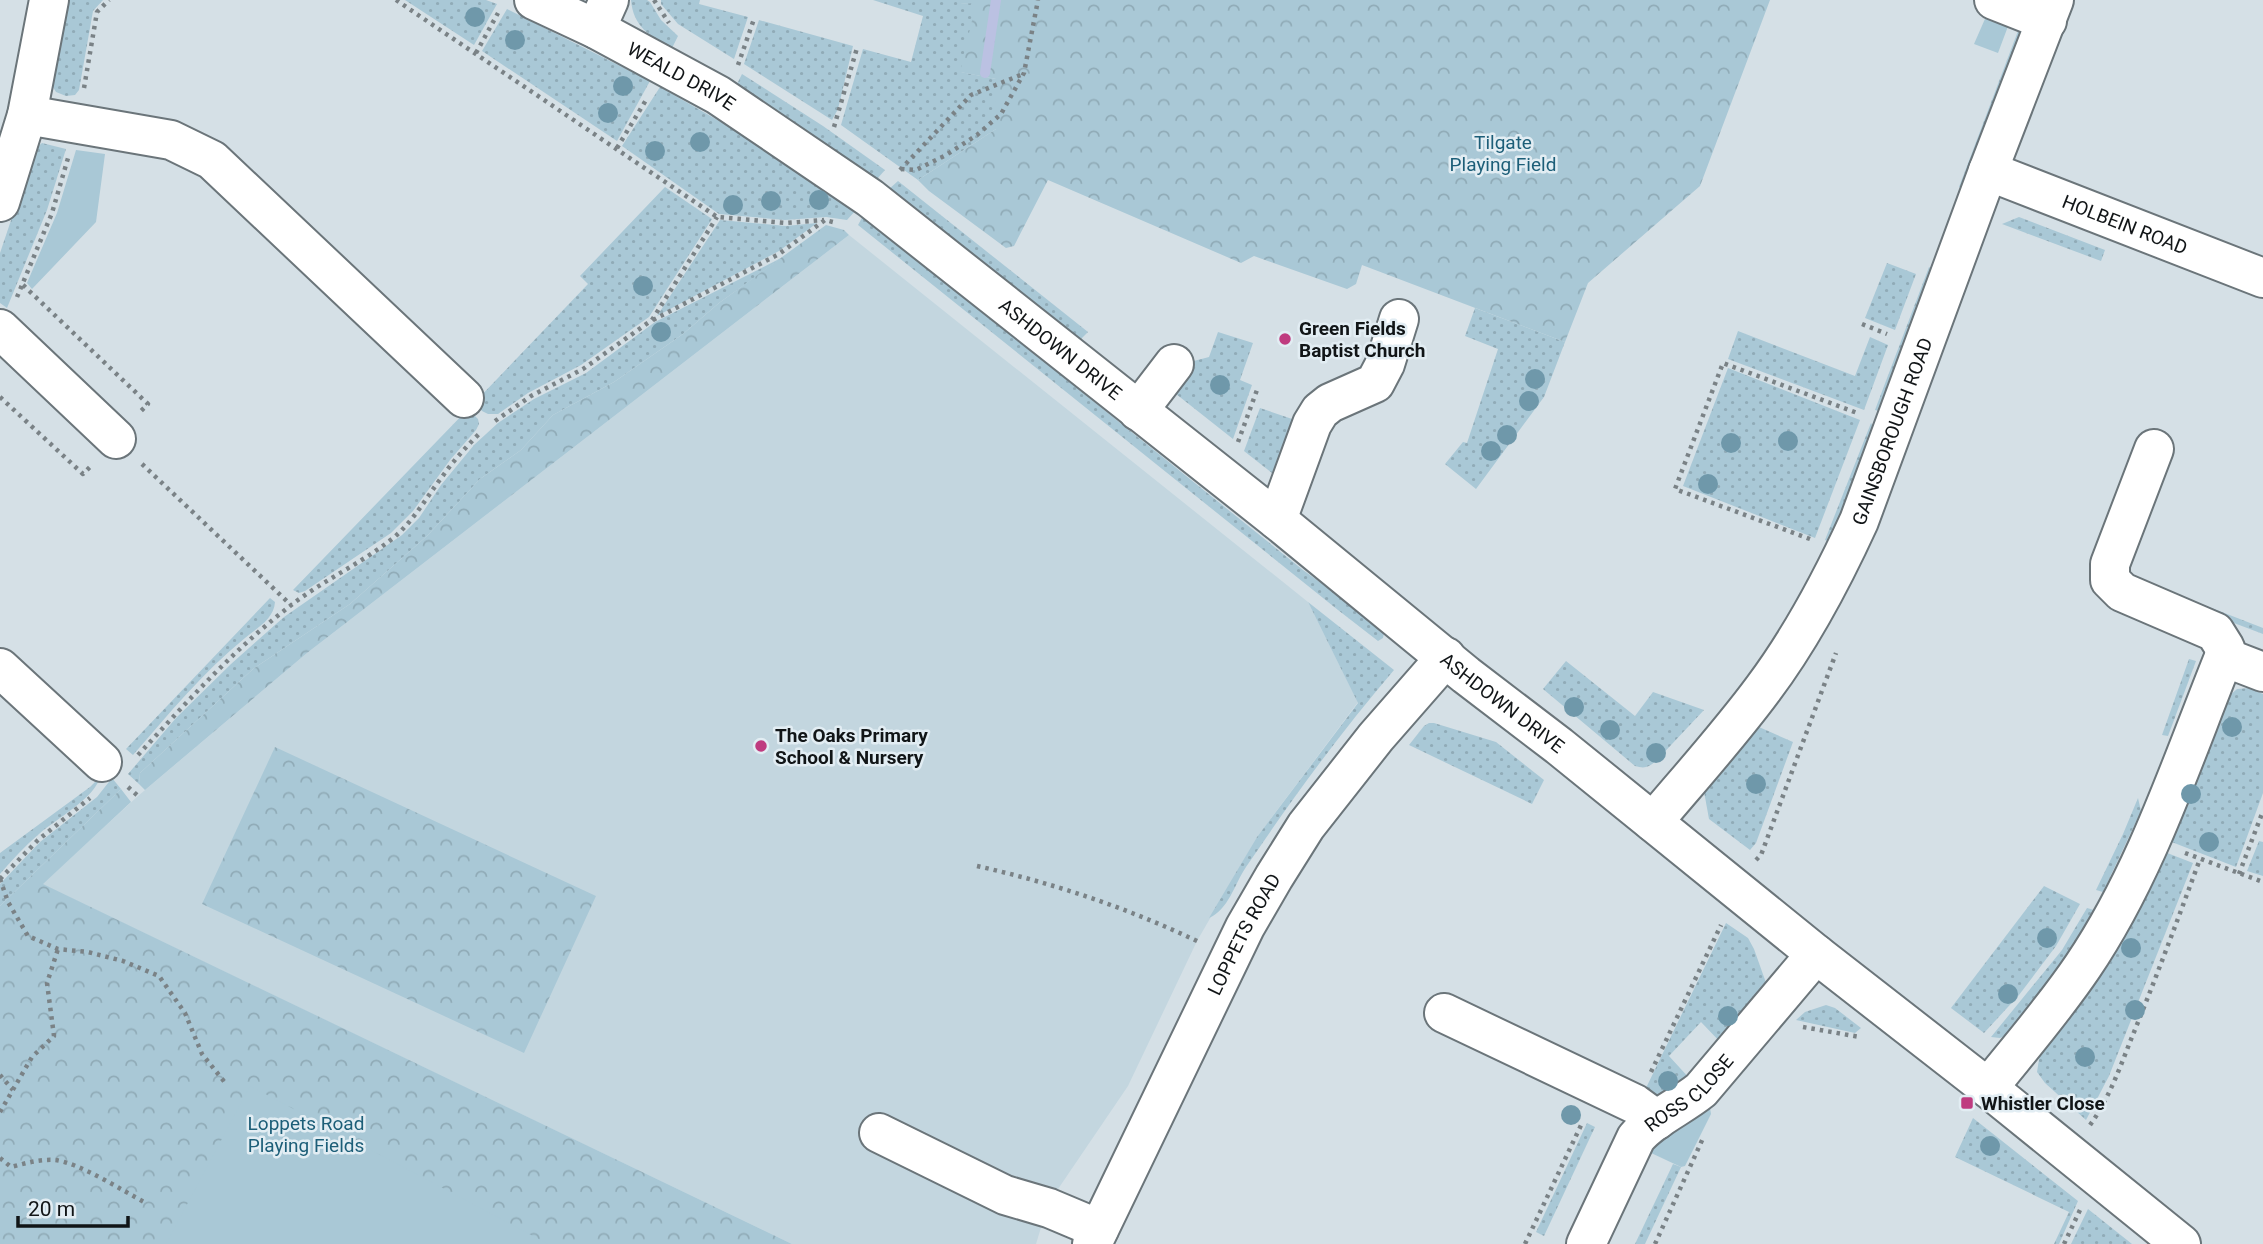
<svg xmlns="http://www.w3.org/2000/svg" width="2263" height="1244" font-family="Roboto,sans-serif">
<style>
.built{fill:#c3d6df}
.grass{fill:url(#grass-dots)}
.forest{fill:url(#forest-crowns)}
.garden{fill:#a9c8d6}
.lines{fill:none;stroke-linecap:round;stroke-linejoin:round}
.stream{stroke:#bbc1e2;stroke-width:10}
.minor-casing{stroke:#6b757a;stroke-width:42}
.path{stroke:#7a8286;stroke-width:4.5;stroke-dasharray:3.5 5;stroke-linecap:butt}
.minor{stroke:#fff;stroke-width:38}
.tree{fill:#6f98aa}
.poi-dot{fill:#bf3b7f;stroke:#e2edf3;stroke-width:2.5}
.labels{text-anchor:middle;stroke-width:5;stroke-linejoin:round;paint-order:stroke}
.street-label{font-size:19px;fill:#111517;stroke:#e2edf3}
.park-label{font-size:19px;fill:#1c5e78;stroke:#e2edf3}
.poi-label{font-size:19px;font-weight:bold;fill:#111517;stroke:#e2edf3;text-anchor:start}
</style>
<defs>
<pattern id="grass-dots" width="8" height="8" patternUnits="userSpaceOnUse" patternTransform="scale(1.75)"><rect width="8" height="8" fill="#a9c8d6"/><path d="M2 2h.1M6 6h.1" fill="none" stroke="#90abb7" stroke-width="1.8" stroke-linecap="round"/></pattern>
<pattern id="forest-crowns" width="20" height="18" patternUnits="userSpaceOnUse" patternTransform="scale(1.75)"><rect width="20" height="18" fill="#a9c8d6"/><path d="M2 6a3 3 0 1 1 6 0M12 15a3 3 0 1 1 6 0" fill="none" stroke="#90abb7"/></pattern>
</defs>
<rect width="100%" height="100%" fill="#d5e0e6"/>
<polygon class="built" points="849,235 1308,602 1358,702 1257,837 1197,941 1128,1086 1056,1192 1043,1221 1036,1244 792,1244 42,884 138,796 307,653"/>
<g class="grass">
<polygon points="65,0 103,0 93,11 79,90 75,95 66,96 56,92 53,87"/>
<polygon points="405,0 486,0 497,4 474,45"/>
<path d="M631 0H647L650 2 661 20 678 36 672 48C650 37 633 26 631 0Z"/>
<polygon points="661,0 700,0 699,4 748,17 734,59 678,24 661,4"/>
<polygon points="873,0 961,0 961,4 977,2 961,72 996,79 996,129 918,180 841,125 863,49 911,62 923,16"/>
<polygon points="507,9 650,81 617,141 482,51"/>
<polygon points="759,20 853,46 838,109 832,120 744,64"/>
<polygon points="2018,31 2024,32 1966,187 1959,187"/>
<polygon points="742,74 823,126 885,170 877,179 843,159 736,86"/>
<polygon points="660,87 740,133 856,210 847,220 826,217 785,220 719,214 622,146"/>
<polygon points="42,143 66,149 47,210 7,308 0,303 0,253 35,149"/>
<polygon points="898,181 1088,332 1079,341 888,190"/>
<polygon points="665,187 712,219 649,317 581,365 528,393 498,414 488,414 482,411 475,402 588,284 580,276"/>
<polygon points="863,216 1303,570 1378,624 1384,633 1383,638 1378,641 1338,610 858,225"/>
<polygon points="2019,217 2105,250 2101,261 2002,224"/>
<polygon points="720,220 786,226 817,223 779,251 657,316"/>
<polygon points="783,257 719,303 683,334 614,382 553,415 521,450 480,479 427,536 350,604 253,669 140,773 139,784 128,774 176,718 231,664 284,617 402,535 419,518 441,485 474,445 498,423 534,399 586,373 655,322"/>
<polygon points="1887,263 1916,274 1895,330 1865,318"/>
<polygon points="1929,267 1935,271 1882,412 1875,410"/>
<polygon points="1475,308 1565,342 1544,397 1476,489 1445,464 1463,442 1467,443 1498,349 1465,336"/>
<polygon points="1738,331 1855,376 1870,337 1888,345 1864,410 1728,359"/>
<polygon points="1218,332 1253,343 1240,380 1252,385 1233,439 1171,390 1190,362 1209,357"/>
<polygon points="1728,368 1860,420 1815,538 1683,486"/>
<polygon points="1260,408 1301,422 1281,480 1244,451"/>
<polygon points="468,409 478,419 479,424 476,430 450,460 413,511 391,533 305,591 299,593 293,590"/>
<polygon points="1871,423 1876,430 1830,542 1825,540"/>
<polygon points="2137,579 2263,628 2263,634 2144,589"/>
<path d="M270 598 275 602C274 619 257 628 245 638 203 672 168 715 133 755L126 749Z"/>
<path d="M1308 602 1394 670C1340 733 1292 799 1246 867 1234 885 1229 909 1209 918L1257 837 1358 703Z"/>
<polygon points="2189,659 2196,661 2168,736 2162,735"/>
<path d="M1566 661 1635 716 1653 692 1704 710 1656 761C1649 767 1645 769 1635 766L1543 689Z"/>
<polygon points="2249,688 2263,694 2263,793 2236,867 2164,839 2228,697 2237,689"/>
<polygon points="1429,723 1434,723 1496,742 1544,780 1532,804 1409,745 1424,726"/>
<polygon points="1748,727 1759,727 1793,742 1756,843 1750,850 1709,819 1703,786"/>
<path d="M100 777C95 798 56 819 39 834 25 846 12 860 0 874V853L90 787Z"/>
<polygon points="112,778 121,789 0,906 0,884 40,842 97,797"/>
<polygon points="2138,798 2141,811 2103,892 2096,890 2123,834"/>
<polygon points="2259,841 2263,842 2263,876 2247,871"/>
<polygon points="2157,849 2193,863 2109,1076 2086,1120 2045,1083 2037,1072 2041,1047"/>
<polygon points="2044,886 2080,904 2056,946 2019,995 1984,1033 1951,1008"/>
<polygon points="2087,908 2094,910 2069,957 2009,1034 2000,1038 1991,1037 2062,950"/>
<polygon points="1726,923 1748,938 1754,949 1770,994 1723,1045 1701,1022 1669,1056 1691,1080 1663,1101 1646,1092 1646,1088"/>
<polygon points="1826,1005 1835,1008 1861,1028 1855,1033 1796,1020 1805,1012"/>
<polygon points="1973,1118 2078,1201 2059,1244 2054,1244 2069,1212 1955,1157"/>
<polygon points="1587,1123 1595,1127 1544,1236 1536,1232"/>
<polygon points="1673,1164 1681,1167 1645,1244 1635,1244"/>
<polygon points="2088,1209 2132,1244 2071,1244"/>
</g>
<g class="forest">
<polygon points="961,0 1770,0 1700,186 1588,283 1565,342 1362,265 1356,284 1347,289 1254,256 1241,263 1048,180 1014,246 1006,248 929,191 918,180 996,129 996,79 960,72 976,3 960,4"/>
<polygon points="826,225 844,230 849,235 307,653 145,790 139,784 140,773 253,669 350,604 427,536 480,479 521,450 553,415 614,382 683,334 719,303"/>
<polygon points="275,747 596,896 524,1053 202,904"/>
<polygon points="121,789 131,802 43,884 792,1244 0,1244 0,906"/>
</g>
<g class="garden">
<polygon points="1988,12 2010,21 1998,53 1974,44"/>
<polygon points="76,150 105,154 96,222 32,289 27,283 57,213"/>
<polygon points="250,1086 548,1244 166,1244"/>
<polygon points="1705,1107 1710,1108 1711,1114 1685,1166 1681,1167 1649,1152 1647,1141"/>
</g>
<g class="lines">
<polyline class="stream" points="985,73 996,0"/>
<defs>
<g id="minor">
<path id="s1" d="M534 0 596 29 718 95 870 198 1277 520 1466 675 1559 746 1816 954 1988 1088 2181 1244"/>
<polyline points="1994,0 2047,21"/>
<polyline points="596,29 609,0"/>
<polyline points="27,115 171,140 212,160 464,398"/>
<path id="s2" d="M1988 171 2263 278"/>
<polyline points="0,202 27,115 49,0"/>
<polyline points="0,329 116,439"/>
<polyline points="1138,411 1174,364"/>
<polyline points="2154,449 2110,564 2110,580 2122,592 2215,632 2225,648 2224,657"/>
<polyline points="1277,520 1312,424 1320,411 1330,403 1375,383 1385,364 1399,319"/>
<polyline points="0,668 102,762"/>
<path id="s3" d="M1653 822C1690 778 1729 735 1763 689 1802 637 1832 580 1859 521L1988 171 2054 0"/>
<polyline points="1444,1013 1635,1104 1657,1120"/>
<path d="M1988 1088C2020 1048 2054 1009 2083 966 2146 873 2182 761 2224 657L2263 672"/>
<polyline points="879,1133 1005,1195 1049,1208 1099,1229"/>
<path id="s4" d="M1092 1244 1245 927 1274 877 1306 826 1376 737 1446 657"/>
<path id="s5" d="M1586 1244 1636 1138C1653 1118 1680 1107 1701 1090L1816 954"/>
</g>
</defs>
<use href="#minor" class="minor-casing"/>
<g class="path">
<polyline points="396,0 717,217 786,223 824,220"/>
<polyline points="654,0 669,23"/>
<polyline points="476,53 498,13"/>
<polyline points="738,65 754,19"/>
<polyline points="84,88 97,12 109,0"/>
<polyline points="834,127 857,48"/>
<polyline points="617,148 646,100"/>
<polyline points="901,169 916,170 946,155 977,135 1001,114 1024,73 1038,0"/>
<polyline points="900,170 971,95 1023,74"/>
<polyline points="23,285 148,404 140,412"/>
<polyline points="17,297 52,213 68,158"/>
<polyline points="653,320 779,254 825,220 833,222"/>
<polyline points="1862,324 1887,334"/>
<polyline points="0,397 83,474 92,465"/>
<polyline points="495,421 531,396 583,369 652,320 717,217"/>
<polyline points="1238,442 1257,390"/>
<polyline points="142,464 291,605"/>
<polyline points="1810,539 1675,489 1723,363 1860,414"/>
<path d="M138 755C186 703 233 650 290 606 322 581 360 564 392 539 414 521 425 499 442 477 453 461 466 447 480 433"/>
<polyline points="128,787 138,796"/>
<polyline points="2185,853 2263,882"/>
<polyline points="1756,860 1761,855 1836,653"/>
<path d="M977 866C1053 883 1128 908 1199 942"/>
<polyline points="2239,874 2263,811"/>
<polyline points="0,879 38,840 90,798"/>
<polyline points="0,879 8,902 28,936 58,949 88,952 123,961 159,976 185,1013 202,1054 227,1085"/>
<polyline points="1803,1027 1860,1037"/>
<polyline points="1651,1072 1721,925"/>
<polyline points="0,1075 13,1090"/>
<polyline points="0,1112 32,1057 54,1036 47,983 58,949"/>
<path d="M2090 1125C2109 1099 2120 1067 2132 1037 2156 978 2178 919 2200 859"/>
<path d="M0 1158 11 1167C26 1163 40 1159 55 1160 80 1163 123 1191 146 1203"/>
<polyline points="1525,1244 1583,1121"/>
<polyline points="1655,1244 1704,1136"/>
<polyline points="2064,1244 2080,1210"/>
</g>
<use href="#minor" class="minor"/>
</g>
<g class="tree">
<circle cx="475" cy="17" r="10"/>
<circle cx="515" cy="40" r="10"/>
<circle cx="623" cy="86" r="10"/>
<circle cx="608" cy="113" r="10"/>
<circle cx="700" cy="142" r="10"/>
<circle cx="655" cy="151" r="10"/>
<circle cx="819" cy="200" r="10"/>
<circle cx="771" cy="201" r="10"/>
<circle cx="733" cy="205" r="10"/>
<circle cx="643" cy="286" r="10"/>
<circle cx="661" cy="332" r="10"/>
<circle cx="1535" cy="379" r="10"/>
<circle cx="1220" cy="385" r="10"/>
<circle cx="1529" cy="401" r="10"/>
<circle cx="1507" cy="435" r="10"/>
<circle cx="1788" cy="441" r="10"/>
<circle cx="1731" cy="443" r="10"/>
<circle cx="1491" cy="451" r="10"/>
<circle cx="1708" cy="484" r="10"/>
<circle cx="1574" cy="707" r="10"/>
<circle cx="2232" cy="727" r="10"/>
<circle cx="1610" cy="730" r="10"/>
<circle cx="1656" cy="753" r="10"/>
<circle cx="1756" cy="784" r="10"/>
<circle cx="2191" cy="794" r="10"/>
<circle cx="2209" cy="842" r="10"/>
<circle cx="2047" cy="938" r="10"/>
<circle cx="2131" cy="948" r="10"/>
<circle cx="2008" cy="994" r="10"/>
<circle cx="2135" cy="1010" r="10"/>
<circle cx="1728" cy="1016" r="10"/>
<circle cx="2085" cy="1057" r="10"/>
<circle cx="1668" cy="1081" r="10"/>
<circle cx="1571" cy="1115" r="10"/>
<circle cx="1990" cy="1146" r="10"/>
</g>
<g class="poi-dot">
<circle cx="1285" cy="339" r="7"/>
<circle cx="761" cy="746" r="7"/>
<rect x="1960" y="1096" width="14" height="14" rx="3.5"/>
</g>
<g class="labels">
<g class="street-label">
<text dy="7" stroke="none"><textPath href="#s1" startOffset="166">WEALD DRIVE</textPath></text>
<text dy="7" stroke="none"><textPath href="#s2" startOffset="147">HOLBEIN ROAD</textPath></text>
<text dy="7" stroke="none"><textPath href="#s1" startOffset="634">ASHDOWN DRIVE</textPath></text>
<text dy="7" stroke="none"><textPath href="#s3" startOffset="462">GAINSBOROUGH ROAD</textPath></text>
<text dy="7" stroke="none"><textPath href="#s1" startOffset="1200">ASHDOWN DRIVE</textPath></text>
<text dy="7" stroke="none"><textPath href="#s4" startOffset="345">LOPPETS ROAD</textPath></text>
<text dy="7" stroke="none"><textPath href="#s5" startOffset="187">ROSS CLOSE</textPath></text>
</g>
<g class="park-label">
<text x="1503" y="149">Tilgate<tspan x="1503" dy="22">Playing Field</tspan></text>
<text x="306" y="1130">Loppets Road<tspan x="306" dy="22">Playing Fields</tspan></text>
</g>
<g class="poi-label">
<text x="1299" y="335">Green Fields<tspan x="1299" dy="22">Baptist Church</tspan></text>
<text x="775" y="742">The Oaks Primary<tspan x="775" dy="22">School &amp; Nursery</tspan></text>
<text x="1981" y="1110">Whistler Close</text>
</g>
</g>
<path d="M18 1216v10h110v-10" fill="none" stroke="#111517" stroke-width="3.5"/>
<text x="28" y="1216" font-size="21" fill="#111517" stroke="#e2edf3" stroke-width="5" paint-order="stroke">20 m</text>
</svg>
